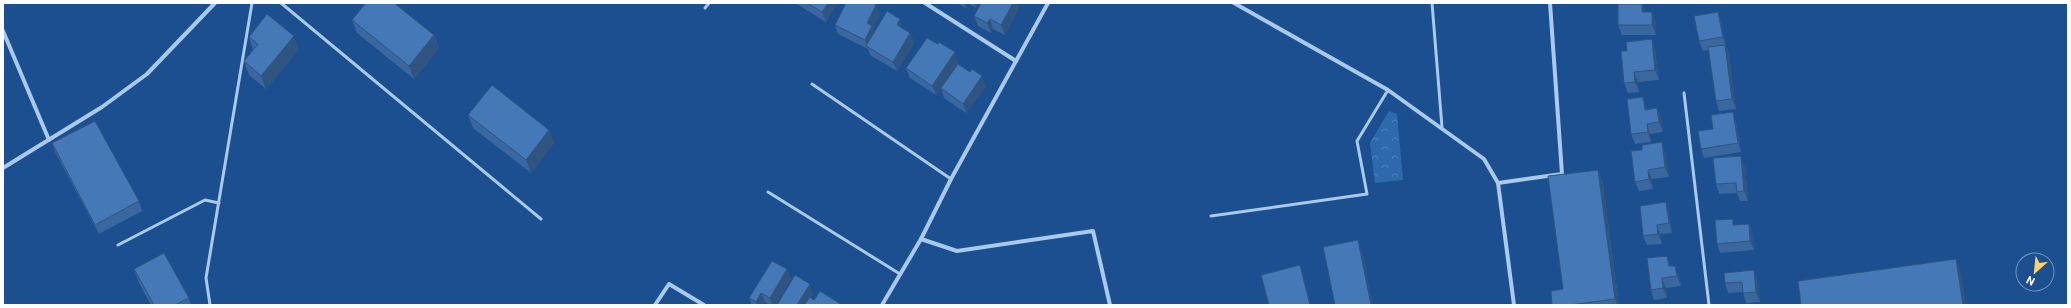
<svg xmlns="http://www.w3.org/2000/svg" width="2071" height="308" font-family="Roboto,sans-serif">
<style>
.park{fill:url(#park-crowns)}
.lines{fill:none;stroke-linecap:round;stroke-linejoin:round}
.lane{stroke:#a9c9ee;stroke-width:3}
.street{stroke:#a9c9ee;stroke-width:4}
.wall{fill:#3a679d}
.shaded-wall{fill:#305480}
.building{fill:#4478b7;stroke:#305480}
</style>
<defs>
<pattern id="park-crowns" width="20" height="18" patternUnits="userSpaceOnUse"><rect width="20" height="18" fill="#2e69ad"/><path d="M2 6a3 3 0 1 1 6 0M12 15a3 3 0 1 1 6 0" fill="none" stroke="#4d80b9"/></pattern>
</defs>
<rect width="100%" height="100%" fill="#1b4f8f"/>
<polygon class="park" points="1389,111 1397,114 1403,180 1375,183 1370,143"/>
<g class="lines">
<g class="lane">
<polyline points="281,3 541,219"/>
<polyline points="1432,3 1442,127"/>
<polyline points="705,8 709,3"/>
<polyline points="812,84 951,179"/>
<polyline points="1684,93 1709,305"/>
<polyline points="768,192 900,274"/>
<polyline points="1211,216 1367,194 1357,141 1388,90"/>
<polyline points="118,245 205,200 219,203"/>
<polyline points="210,305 206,278 252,3"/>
</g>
<g class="street">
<polyline points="925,3 1016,61"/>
<polyline points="1234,3 1388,90 1484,159 1498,183 1514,305"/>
<polyline points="3,31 49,140"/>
<polyline points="3,168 102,107 147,74 215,3"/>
<polyline points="1498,183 1562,174 1550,3"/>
<polyline points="921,239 951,179 1048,3"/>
<polyline points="655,305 669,284 704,305"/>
<polyline points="882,305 921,239 957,251 1093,231 1110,305"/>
</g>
</g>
<g class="wall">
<polygon points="795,3 837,3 826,22"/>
<polygon points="957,3 979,3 976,8 968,3 966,8"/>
<polygon points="1019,7 1005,35 993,29 991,33 978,26 974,16"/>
<polygon points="1652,12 1656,22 1656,35 1622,35 1618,25"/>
<polygon points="880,14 873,28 874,32 903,29 910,33 914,43 897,71 870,55 868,49 838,34 835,25"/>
<polygon points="352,20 434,35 439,48 414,79 357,33"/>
<polygon points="1721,22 1726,47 1729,54 1736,109 1719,111 1716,101 1709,50 1703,51 1699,41"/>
<polygon points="249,37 299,49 266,89 249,75 244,61 253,50"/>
<polygon points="1655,49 1659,80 1638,82 1639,92 1628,93 1624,83"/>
<polygon points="958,62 936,95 910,78 906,68"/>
<polygon points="986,86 966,113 944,98 941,88"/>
<polygon points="1647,107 1647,109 1657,108 1661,118 1663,132 1650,134 1651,142 1635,144 1631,134"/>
<polygon points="1733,112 1736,122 1741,152 1704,158 1701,149 1713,129"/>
<polygon points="468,115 549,130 554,143 531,173 473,128"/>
<polygon points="52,143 139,201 142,211 99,234 55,152"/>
<polygon points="1665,152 1669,177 1652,179 1653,189 1639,191 1635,182"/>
<polygon points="1745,166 1748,201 1740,201 1737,193 1719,194 1716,184"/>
<polygon points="1598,170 1603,183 1619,305 1552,305 1563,289"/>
<polygon points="1669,212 1672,233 1660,234 1662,244 1647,245 1643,236"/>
<polygon points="1749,224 1753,234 1754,250 1720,253 1717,244 1735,225"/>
<polygon points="1671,266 1679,275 1681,286 1666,288 1667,298 1654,300 1651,290"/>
<polygon points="134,269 189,298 191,305 151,305 139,283"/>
<polygon points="787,269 791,279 775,305 769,305 765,302 763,305 752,305 749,298"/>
<polygon points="1758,280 1760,302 1746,303 1743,292 1728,293 1725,283"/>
</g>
<g class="shaded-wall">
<polygon points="828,3 837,3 826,22 822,12"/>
<polygon points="964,3 968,3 966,8"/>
<polygon points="974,3 979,3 976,8"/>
<polygon points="1013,3 1017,3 1019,7 1005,35 1001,25"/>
<polygon points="1642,4 1646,14 1642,12"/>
<polygon points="876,5 880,14 873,28 876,36 867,46 865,40 867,23"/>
<polygon points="1652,12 1656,22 1656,35 1652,25"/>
<polygon points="1718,12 1721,22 1726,47 1723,37"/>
<polygon points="900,19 903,29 897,25"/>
<polygon points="990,19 993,29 991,33 987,23"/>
<polygon points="910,33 914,43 897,71 893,62"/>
<polygon points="434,35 439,48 414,79 409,66"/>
<polygon points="294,36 299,49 266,89 261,76"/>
<polygon points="1652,39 1655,49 1659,80 1655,70"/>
<polygon points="1725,45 1729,54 1736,109 1732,99"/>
<polygon points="955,52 958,62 936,95 932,86"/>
<polygon points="1634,72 1638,82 1639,92 1635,82"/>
<polygon points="982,76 986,86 966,113 963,104"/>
<polygon points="1643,97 1647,107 1648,119 1645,110"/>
<polygon points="1657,108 1661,118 1663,132 1659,122"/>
<polygon points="1733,112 1736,122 1741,152 1738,143"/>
<polygon points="1647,124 1650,134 1651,142 1648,132"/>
<polygon points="549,130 554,143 531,173 526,160"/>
<polygon points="1662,142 1665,152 1669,177 1665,167"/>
<polygon points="1741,156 1745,166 1748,201 1744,191"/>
<polygon points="1598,170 1603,183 1619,305 1617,305 1615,299"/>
<polygon points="1648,170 1652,179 1653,189 1649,179"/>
<polygon points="1666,202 1669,212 1672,233 1669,223"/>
<polygon points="1749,224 1753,234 1754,250 1750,241"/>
<polygon points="1657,225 1660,234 1662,244 1658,234"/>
<polygon points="1358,240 1363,253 1373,305 1371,305"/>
<polygon points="1667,256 1671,266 1669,266"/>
<polygon points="1956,259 1961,272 1966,305 1963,305"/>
<polygon points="1300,265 1303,275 1311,305 1310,305"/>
<polygon points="1675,266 1679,275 1681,286 1677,276"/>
<polygon points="787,269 791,279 775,305 772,305 770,298"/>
<polygon points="1754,270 1758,280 1760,302 1756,292"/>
<polygon points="1662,278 1666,288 1667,298 1663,288"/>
<polygon points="810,284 813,294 806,305 797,305"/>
<polygon points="761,293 765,302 763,305 757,305 756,302"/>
</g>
<g class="building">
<polygon points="366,3 394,3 434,35 409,66 352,20"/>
<polygon points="807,3 828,3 822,12"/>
<polygon points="846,3 873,3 876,5 867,23 872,26 865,40 835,25"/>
<polygon points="981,3 1013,3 1001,25 990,19 987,23 974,16"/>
<polygon points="1618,4 1642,4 1642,12 1652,12 1652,25 1618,25"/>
<polygon points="887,11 900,19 897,25 910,33 893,62 866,46"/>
<polygon points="1718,12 1723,37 1699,41 1694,16"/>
<polygon points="267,14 294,36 261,76 244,61 258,44 249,37"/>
<polygon points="927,38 938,44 939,42 955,52 932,86 906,68"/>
<polygon points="1652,39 1655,70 1634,72 1635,82 1624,83 1621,51 1627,51 1626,42"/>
<polygon points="1725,45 1732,99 1716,101 1708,47"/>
<polygon points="958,64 970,72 972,69 982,76 963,104 941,88"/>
<polygon points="492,85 549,130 526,160 468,115"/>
<polygon points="1643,97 1645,110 1657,108 1659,122 1647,124 1648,132 1631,134 1627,99"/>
<polygon points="1733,112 1738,143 1701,149 1698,131 1713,129 1711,115"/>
<polygon points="95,121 139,201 95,225 52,143"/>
<polygon points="1662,142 1665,167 1648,170 1649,179 1635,182 1631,151 1642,150 1642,145"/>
<polygon points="1741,156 1744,191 1737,192 1736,183 1716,184 1713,158"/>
<polygon points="1598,170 1615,299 1570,305 1552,305 1551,291 1563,289 1548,176"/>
<polygon points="1666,202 1669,223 1657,225 1658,234 1643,236 1640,206"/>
<polygon points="1733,219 1733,225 1749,224 1750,241 1717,244 1715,220"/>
<polygon points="1358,240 1371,305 1335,305 1323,247"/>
<polygon points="164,253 189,298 175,305 154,305 134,269"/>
<polygon points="1667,256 1669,266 1675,266 1677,276 1662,278 1663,288 1651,290 1647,258"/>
<polygon points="1956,259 1963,305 1801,305 1798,281"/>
<polygon points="772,261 787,269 770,298 761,293 756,302 749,298"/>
<polygon points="1300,265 1310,305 1269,305 1261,275"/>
<polygon points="1754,270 1756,292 1743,293 1742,282 1725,283 1724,273"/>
<polygon points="795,275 810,284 797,305 777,305"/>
<polygon points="820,291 842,305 804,305 810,297 814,300"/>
</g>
<rect width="2071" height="308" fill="none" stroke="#ffffff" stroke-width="8"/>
<g transform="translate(2035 272) rotate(207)"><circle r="19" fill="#1b4f8f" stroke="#7695bc"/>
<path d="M0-3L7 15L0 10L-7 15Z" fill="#ffd166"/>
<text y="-6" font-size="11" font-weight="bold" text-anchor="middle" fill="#ffffff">N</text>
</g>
</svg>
